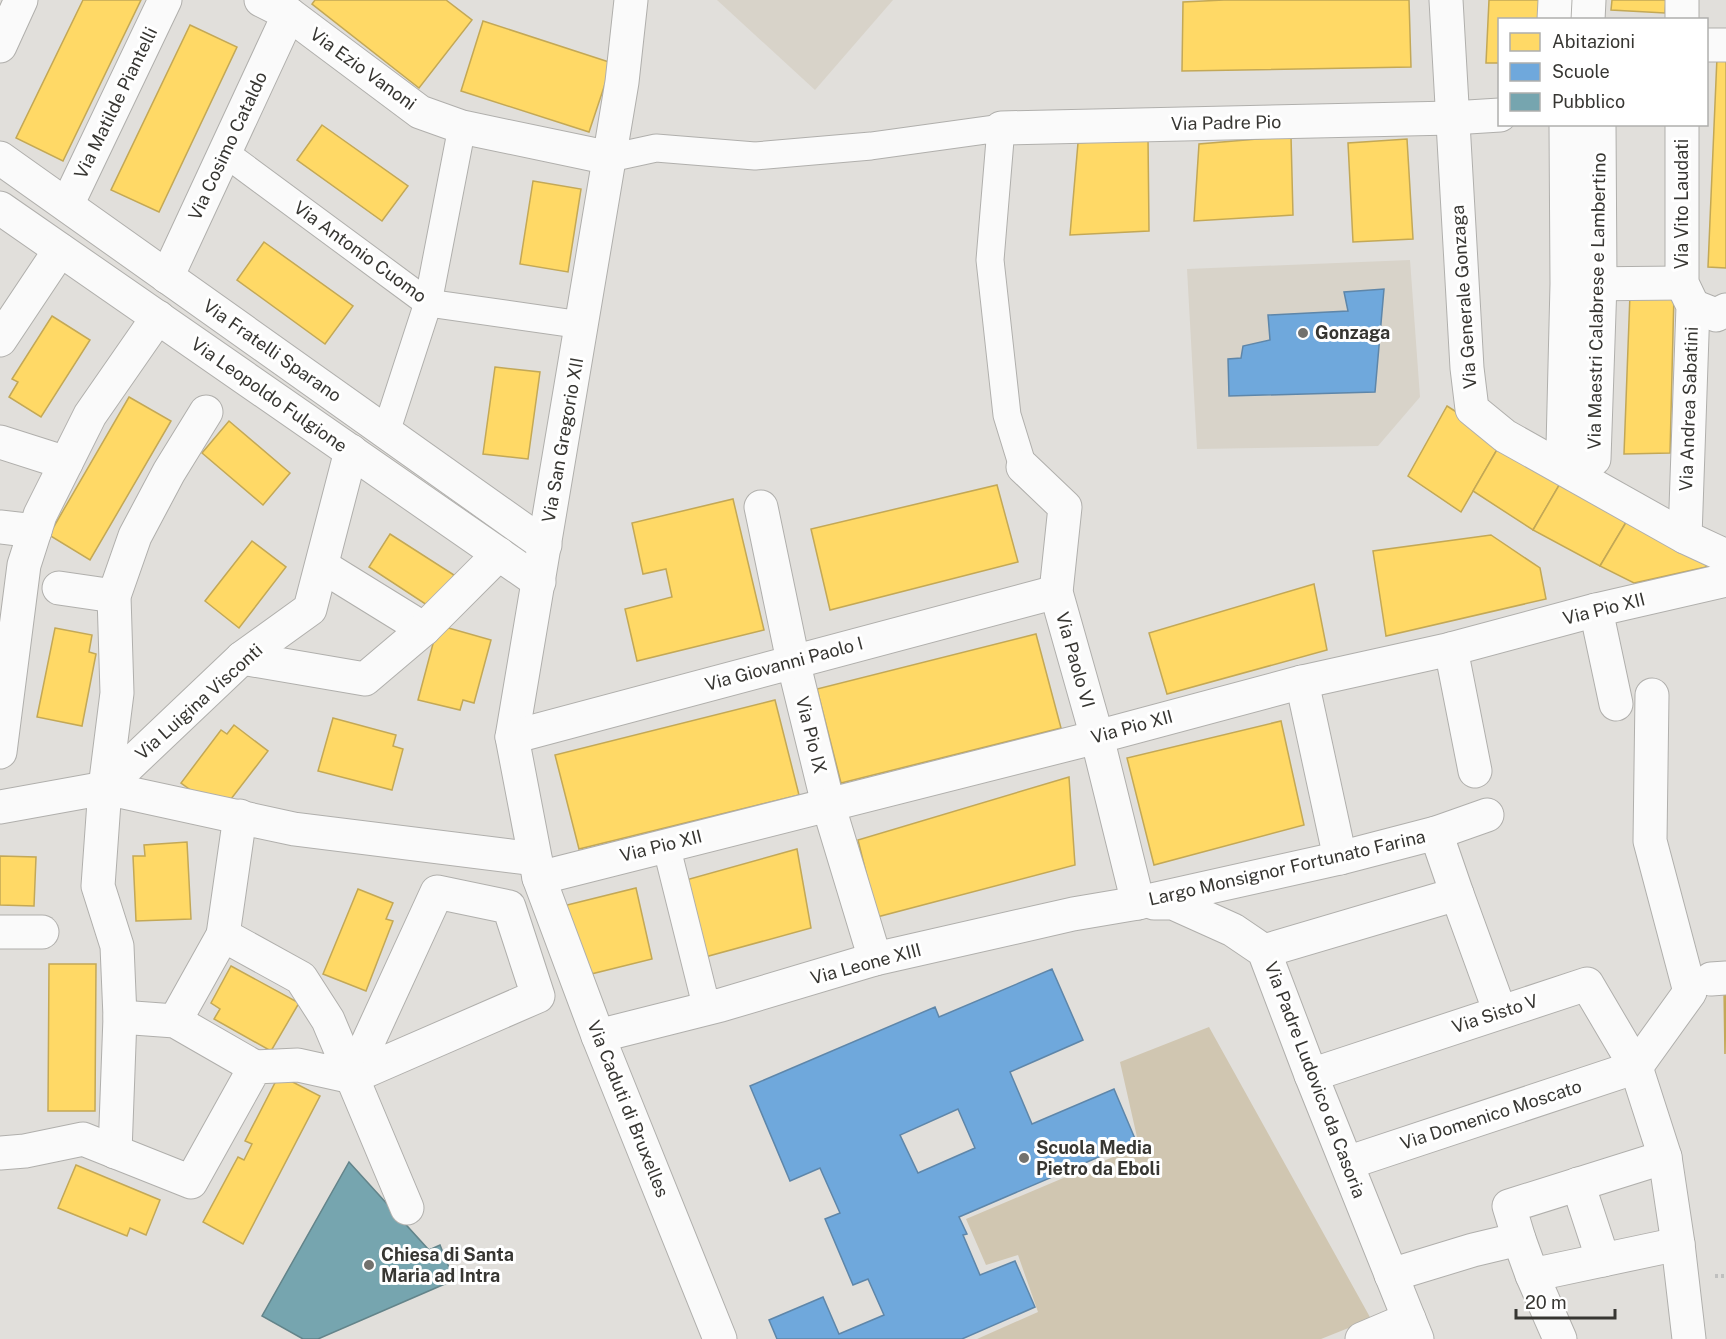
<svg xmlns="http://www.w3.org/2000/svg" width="1726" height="1339" font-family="'Public Sans',sans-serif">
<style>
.built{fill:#d8d3c9}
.green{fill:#d0c6b1}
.homes{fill:#ffd966;stroke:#c3a856;stroke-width:1.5}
.schools{fill:#6fa8dc;stroke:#5e86a9;stroke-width:1.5;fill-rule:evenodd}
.public{fill:#76a5af;stroke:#63848a;stroke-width:1.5}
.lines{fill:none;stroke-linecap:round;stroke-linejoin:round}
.pedestrian-casing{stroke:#b0afac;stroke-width:29}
.minor-casing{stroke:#b0afac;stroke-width:35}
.path{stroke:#c0c0bf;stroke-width:4;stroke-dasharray:3 3;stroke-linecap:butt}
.pedestrian{stroke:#fafafa;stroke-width:27}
.minor{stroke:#fafafa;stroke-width:33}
.poi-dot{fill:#72716d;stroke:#fff;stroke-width:2}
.labels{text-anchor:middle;stroke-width:6;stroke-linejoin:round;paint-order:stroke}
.street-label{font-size:18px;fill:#373632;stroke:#fff}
.poi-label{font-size:18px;font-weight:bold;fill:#373632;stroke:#fff;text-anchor:start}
</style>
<rect width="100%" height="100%" fill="#e1dfdb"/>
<g class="built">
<polygon points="717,0 893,0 815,90"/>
<polygon points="1410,260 1420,397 1378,446 1197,449 1187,269"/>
</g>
<polygon class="green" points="1209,1027 1371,1319 1321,1339 977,1339 1038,1312 1018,1255 986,1265 966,1219 1139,1146 1120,1062"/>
<g class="homes">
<polygon points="83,0 141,0 63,161 16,138"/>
<polygon points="315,0 446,0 472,20 419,88 312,4"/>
<polygon points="1224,0 1409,0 1411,67 1182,71 1183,2"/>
<polygon points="1489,0 1545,0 1545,20 1500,20 1500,63 1486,63"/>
<polygon points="1612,0 1666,0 1665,13 1611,10"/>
<polygon points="483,21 612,63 589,132 461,91"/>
<polygon points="190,25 237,47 159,212 111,190"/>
<polygon points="1726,56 1726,268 1708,267 1717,57"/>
<polygon points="322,125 408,186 382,221 297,160"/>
<polygon points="1291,136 1293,215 1194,221 1199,144"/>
<polygon points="1148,137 1149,231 1070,235 1078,143"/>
<polygon points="1407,139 1413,239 1353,242 1348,143"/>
<polygon points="533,181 581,189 568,272 520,264"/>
<polygon points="264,242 353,306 325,344 237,280"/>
<polygon points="1674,293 1670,453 1624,454 1630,294"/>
<polygon points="52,316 90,340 41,417 9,397 18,382 12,379"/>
<polygon points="495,367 540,372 528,459 483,454"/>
<polygon points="129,397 171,421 90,560 49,535"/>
<polygon points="1447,406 1502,441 1461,512 1408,476"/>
<polygon points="229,421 290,473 263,505 202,453"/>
<polygon points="1502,441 1565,475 1533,530 1473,491"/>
<polygon points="1565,475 1631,514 1600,566 1533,530"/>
<polygon points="997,485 1018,562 830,610 811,529"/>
<polygon points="733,499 764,630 637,661 625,609 672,597 666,569 643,574 632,523"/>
<polygon points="1631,514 1709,553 1706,567 1634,583 1600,566"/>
<polygon points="390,534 454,575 433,609 369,567"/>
<polygon points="1491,535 1540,568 1546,599 1386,636 1373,551"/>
<polygon points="252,541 286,567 239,628 205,601"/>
<polygon points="1314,584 1327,650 1167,694 1149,633"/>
<polygon points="438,625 491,640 474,703 463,700 460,710 418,700"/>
<polygon points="55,628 92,635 89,652 96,654 82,726 37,717"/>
<polygon points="1036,634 1061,728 841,783 817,689"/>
<polygon points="775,700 799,795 579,849 555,755"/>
<polygon points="333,718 396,735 393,746 403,749 392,790 318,771"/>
<polygon points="1281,721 1304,825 1154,865 1127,758"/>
<polygon points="234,725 268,751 221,812 181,783 221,730 227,734"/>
<polygon points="1069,777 1075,865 877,917 858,840"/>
<polygon points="187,842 191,919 136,921 133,856 145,856 144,845"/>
<polygon points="797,849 811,928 705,957 686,880"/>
<polygon points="0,856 36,857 34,906 0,905"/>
<polygon points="636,888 652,959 583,976 559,907"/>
<polygon points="358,889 393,903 386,919 393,921 366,991 323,974"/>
<polygon points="49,964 96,964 95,1111 48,1111"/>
<polygon points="231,966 299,1003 271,1051 214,1019 220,1009 211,1003"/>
<polygon points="1724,987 1726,987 1725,1054"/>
<polygon points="279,1075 320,1096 243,1244 203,1222 238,1157 244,1160 252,1144 245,1141"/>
<polygon points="76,1165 160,1200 146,1235 130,1228 127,1236 58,1208"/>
</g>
<g class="schools">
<polygon points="1384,289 1375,392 1229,396 1228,359 1241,358 1243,346 1270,340 1268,315 1348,311 1344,292"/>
<path d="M1052 969 1083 1040 1010 1072 1032 1124 1114 1089 1136 1141 959 1217 967 1234 963 1235 980 1275 1015 1261 1035 1307 962 1339H777L769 1320 823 1297 839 1334 884 1315 868 1279 853 1285 825 1219 840 1213 820 1168 790 1181 750 1086 935 1007 939 1017ZM958 1109 975 1148 918 1173 900 1135Z"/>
</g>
<polygon class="public" points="349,1162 429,1250 440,1245 454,1280 318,1339 303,1339 262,1316"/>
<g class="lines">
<defs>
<g id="pedestrian">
<polyline points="225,153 428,303 582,325"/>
<polyline points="610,158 656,148 755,156 871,146 1001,128 990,260 1007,415 1023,467"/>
<polyline points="386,432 428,303 462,127"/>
<polyline points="666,845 707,1009"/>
</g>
<g id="minor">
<polyline points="261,0 289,14 420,112 462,127 610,158"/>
<polyline points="631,0 622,82 512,737 539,878 598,1036 720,1339"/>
<polyline points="1446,0 1467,368 1472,409 1505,436 1685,537 1726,556"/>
<polyline points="1682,0 1682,20"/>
<polyline points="1554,20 1555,0"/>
<polyline points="1588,20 1589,0"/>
<polyline points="1706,45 1726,45"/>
<polyline points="0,46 21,0"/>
<polyline points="1566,124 1567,284 1563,447 1576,475 1594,459 1600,283 1599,124"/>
<polyline points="1682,124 1682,283 1693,306 1685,537"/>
<polyline points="1001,128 1452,118 1500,115"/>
<polyline points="0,158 545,545"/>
<polyline points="67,205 165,0"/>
<polyline points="0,208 539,582"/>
<polyline points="167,277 289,14"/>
<polyline points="1579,284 1682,283"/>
<polyline points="1693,306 1716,315 1726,310"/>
<polyline points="0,340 60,250"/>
<polyline points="0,442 66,463"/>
<polyline points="1023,467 1065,507 1056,592 1097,737 1138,903"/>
<polyline points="761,507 793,661 828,804 875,959"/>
<polyline points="0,527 35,531"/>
<polyline points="322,566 424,629"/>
<polyline points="59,588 114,596"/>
<polyline points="1596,610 1616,704"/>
<polyline points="1451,649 1475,771"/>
<polyline points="242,658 365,679 424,629 499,554"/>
<polyline points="1302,682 1340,858"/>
<polyline points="512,737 1056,592"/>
<polyline points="0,752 24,565 40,515 90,415 158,317"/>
<polyline points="105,788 242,658 310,609 351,451"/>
<polyline points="0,807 105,788 294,829 535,859"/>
<polyline points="1436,833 1487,815"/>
<polyline points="539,878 1097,737 1302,682 1451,649 1596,610 1726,580"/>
<polygon points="437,892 509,907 538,996 352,1077"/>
<polyline points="1457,894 1500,1012"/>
<polyline points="1154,903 1173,903 1233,930 1264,951 1311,1075 1417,1339"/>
<polyline points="0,932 42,932"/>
<polyline points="1711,979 1726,978"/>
<polyline points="120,1017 175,1021 255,1067"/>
<polyline points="175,1021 223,935"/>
<polyline points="598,1036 721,1005 875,959 1073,914 1138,903 1340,858 1436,833 1457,894 1264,951"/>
<polyline points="1636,1067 1690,992 1650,841 1652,695"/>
<polyline points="1311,1075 1587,984 1636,1067 1665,1157 1678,1244 1689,1339"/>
<polyline points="352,1077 407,1208"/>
<polyline points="115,1152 120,1017 117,946 98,886 105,788 117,693 114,596 135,536 169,472 206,412"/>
<polyline points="0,1153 25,1151 83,1139 191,1182 255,1067 298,1065 352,1077 328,1020 301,978 223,935 240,816"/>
<polyline points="1347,1163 1636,1067"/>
<polyline points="1578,1184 1603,1260"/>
<polyline points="1519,1239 1532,1275 1678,1244"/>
<polyline points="1391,1275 1473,1250 1519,1239 1509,1206 1665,1157"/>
<polyline points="1532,1275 1560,1339"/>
<polyline points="1362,1339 1409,1319"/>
</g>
</defs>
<use href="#pedestrian" class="pedestrian-casing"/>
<use href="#minor" class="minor-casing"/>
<polyline class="path" points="1715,1276 1726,1276"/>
<use href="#pedestrian" class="pedestrian"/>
<use href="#minor" class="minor"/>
</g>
<g class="poi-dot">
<circle cx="1303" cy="333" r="6"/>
<circle cx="1024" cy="1158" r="6"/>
<circle cx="369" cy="1265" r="6"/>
</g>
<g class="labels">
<g class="street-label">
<text transform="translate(363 69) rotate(36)" y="6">Via Ezio Vanoni</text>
<text transform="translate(116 103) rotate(-64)" y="6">Via Matilde Piantelli</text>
<text transform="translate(1226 123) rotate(-1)" y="6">Via Padre Pio</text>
<text transform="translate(228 146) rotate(-65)" y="6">Via Cosimo Cataldo</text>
<text transform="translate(1682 204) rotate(-90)" y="6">Via Vito Laudati</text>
<text transform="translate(360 252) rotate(36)" y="6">Via Antonio Cuomo</text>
<text transform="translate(1464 297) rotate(-94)" y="6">Via Generale Gonzaga</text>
<text transform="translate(1597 301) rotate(-89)" y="6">Via Maestri Calabrese e Lambertino</text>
<text transform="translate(272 351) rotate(35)" y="6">Via Fratelli Sparano</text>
<text transform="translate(269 395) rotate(35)" y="6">Via Leopoldo Fulgione</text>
<text transform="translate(1689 409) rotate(-88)" y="6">Via Andrea Sabatini</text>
<text transform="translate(563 440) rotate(-80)" y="6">Via San Gregorio XII</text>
<text transform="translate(1604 609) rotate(-14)" y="6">Via Pio XII</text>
<text transform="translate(1075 660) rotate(74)" y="6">Via Paolo VI</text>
<text transform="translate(784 664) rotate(-15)" y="6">Via Giovanni Paolo I</text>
<text transform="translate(199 702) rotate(-42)" y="6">Via Luigina Visconti</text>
<text transform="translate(1132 727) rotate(-15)" y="6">Via Pio XII</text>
<text transform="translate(811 735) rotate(76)" y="6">Via Pio IX</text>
<text transform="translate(661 846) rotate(-14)" y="6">Via Pio XII</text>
<text transform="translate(1287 868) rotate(-13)" y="6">Largo Monsignor Fortunato Farina</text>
<text transform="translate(866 964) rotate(-15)" y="6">Via Leone XIII</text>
<text transform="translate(1495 1014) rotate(-18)" y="6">Via Sisto V</text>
<text transform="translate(1315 1080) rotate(69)" y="6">Via Padre Ludovico da Casoria</text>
<text transform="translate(628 1109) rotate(68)" y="6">Via Caduti di Bruxelles</text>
<text transform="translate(1491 1115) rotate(-18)" y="6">Via Domenico Moscato</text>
</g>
<g class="poi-label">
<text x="1315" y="339">Gonzaga</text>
<text x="1036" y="1154">Scuola Media<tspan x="1036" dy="21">Pietro da Eboli</tspan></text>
<text x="381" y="1261">Chiesa di Santa<tspan x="381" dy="21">Maria ad Intra</tspan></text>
</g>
</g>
<rect x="1498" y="18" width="210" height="108" fill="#ffffff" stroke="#afafad" stroke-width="1.5"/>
<rect x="1510" y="33" width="30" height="18" fill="#ffd966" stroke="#afafad" stroke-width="1.5"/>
<text x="1552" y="48" font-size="18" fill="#373632">Abitazioni</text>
<rect x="1510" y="63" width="30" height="18" fill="#6fa8dc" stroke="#afafad" stroke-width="1.5"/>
<text x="1552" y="78" font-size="18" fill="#373632">Scuole</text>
<rect x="1510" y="93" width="30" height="18" fill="#76a5af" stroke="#afafad" stroke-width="1.5"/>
<text x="1552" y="108" font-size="18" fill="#373632">Pubblico</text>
<path d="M1516 1309v9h99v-9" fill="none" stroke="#373632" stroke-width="3"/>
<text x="1525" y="1309" font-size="18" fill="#373632" stroke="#ffffff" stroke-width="4.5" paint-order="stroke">20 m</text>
</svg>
